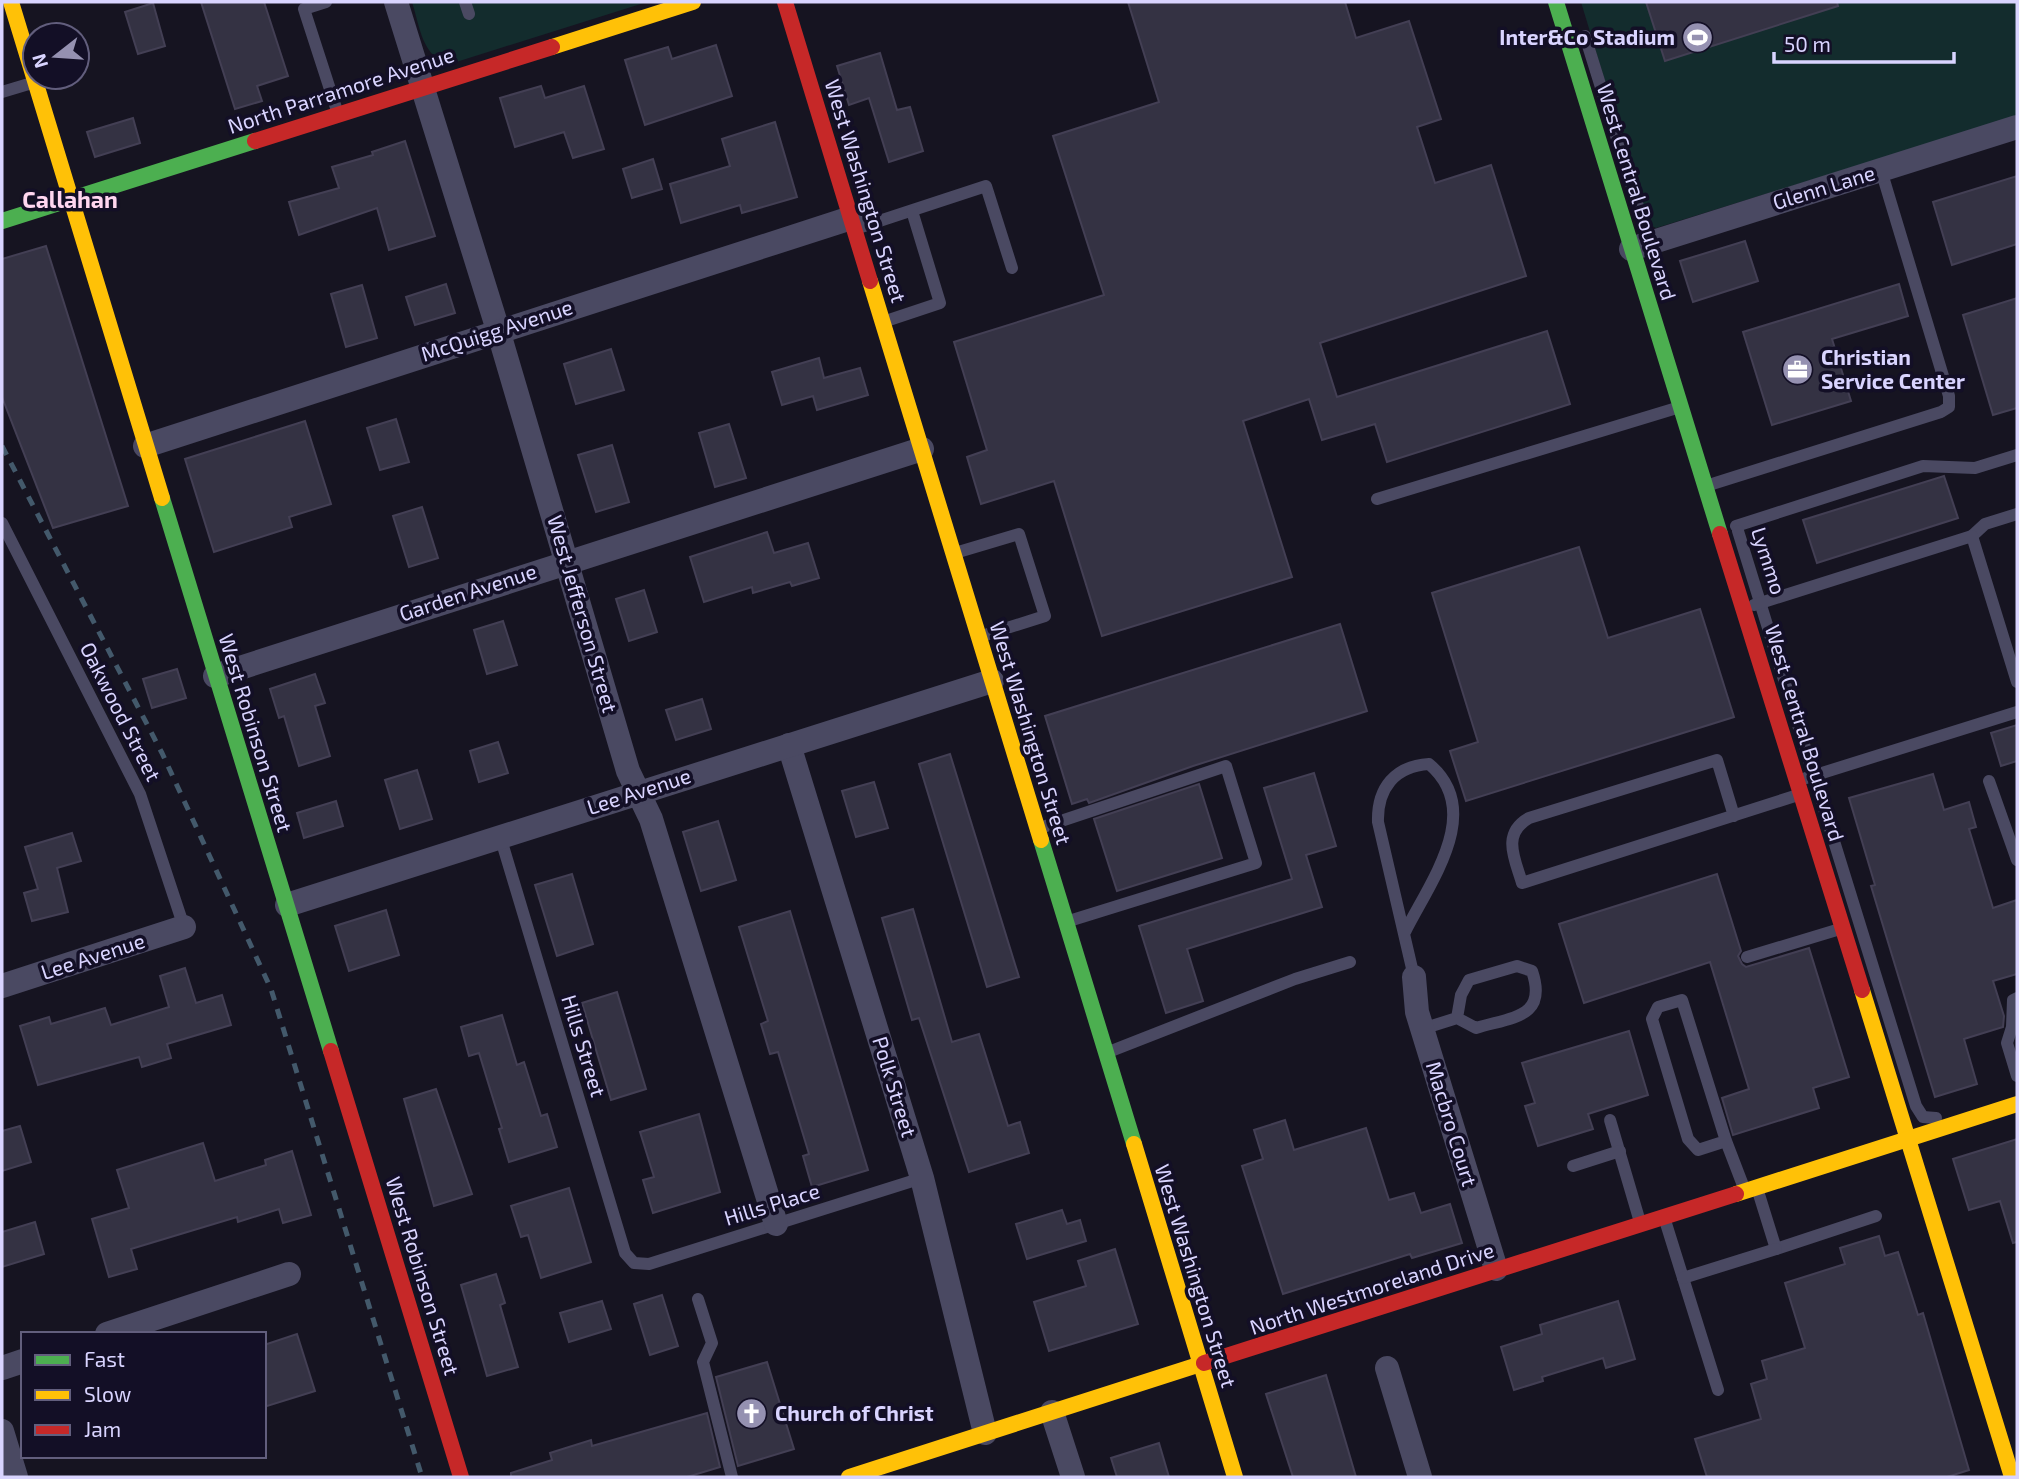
<svg xmlns="http://www.w3.org/2000/svg" width="2019" height="1479" font-family="'Exo 2',sans-serif">
<style>
.green{fill:#132c2d}
.building{fill:#343243;stroke:#433f54;stroke-width:2}
.lines{fill:none;stroke-linecap:round;stroke-linejoin:round}
.lane{stroke:#4a4962;stroke-width:12}
.street{stroke:#4a4962;stroke-width:24}
.fast{stroke:#4caf50;stroke-width:16}
.slow{stroke:#ffc107;stroke-width:16}
.jam{stroke:#c62828;stroke-width:16}
.rail{stroke:#43596b;stroke-width:5;stroke-dasharray:10 9;stroke-linecap:butt}
.labels{text-anchor:middle;stroke-width:7;stroke-linejoin:round;paint-order:stroke}
.poi-label{font-size:21px;font-weight:bold;fill:#d9d4ff;stroke:#130f26;text-anchor:start}
.street-label{font-size:21px;fill:#d9d4ff;stroke:#130f26}
.neighbourhood-label{font-size:23px;font-weight:bold;fill:#ffd6f0;stroke:#130f26}
</style>
<rect width="100%" height="100%" fill="#161421"/>
<g class="green">
<path d="M412 2H647L450 64C422 58 420 27 412 2Z"/>
<polygon points="1581,2 2017,2 2017,116 1656,228 1650,225 1645,214"/>
</g>
<g class="building">
<polygon points="201,2 264,2 288,76 257,86 262,101 235,109"/>
<polygon points="1128,2 1345,2 1356,38 1409,21 1441,119 1417,127 1435,183 1491,165 1526,276 1320,343 1337,397 1547,331 1570,404 1387,462 1375,424 1322,440 1309,399 1243,421 1292,577 1102,636 1054,481 981,504 967,457 987,450 954,342 1104,295 1053,136 1159,102"/>
<polygon points="1646,2 1837,2 1838,6 1665,61"/>
<polygon points="153,3 165,46 138,54 125,12"/>
<polygon points="716,45 732,96 645,125 625,60 668,47 672,59"/>
<polygon points="880,53 897,110 910,107 923,151 889,162 869,98 849,105 837,66"/>
<polygon points="541,86 545,98 584,86 604,149 573,158 564,132 515,147 500,98"/>
<polygon points="133,118 140,143 95,157 87,132"/>
<polygon points="775,122 797,197 742,213 740,205 681,223 670,184 730,166 722,139"/>
<polygon points="405,141 435,236 389,250 377,208 299,235 289,202 339,188 332,167 373,155 372,152"/>
<polygon points="653,159 662,189 632,198 623,169"/>
<polygon points="2017,176 2017,244 1952,265 1933,202"/>
<polygon points="1745,241 1758,281 1693,302 1680,261"/>
<polygon points="46,246 128,506 53,528 2,397 2,259"/>
<polygon points="446,284 455,313 415,325 406,297"/>
<polygon points="1899,284 1908,316 1832,339 1851,401 1772,425 1743,332"/>
<polygon points="362,285 377,338 346,347 331,294"/>
<polygon points="2017,298 2017,408 1993,415 1963,315"/>
<polygon points="611,349 624,390 576,404 564,364"/>
<polygon points="819,358 824,378 860,368 868,395 817,410 813,396 782,405 772,372"/>
<polygon points="396,419 409,462 380,470 367,428"/>
<polygon points="305,421 331,504 289,517 292,527 214,552 185,459"/>
<polygon points="729,424 746,478 715,487 699,433"/>
<polygon points="612,445 629,502 596,512 578,455"/>
<polygon points="1944,476 1958,518 1817,563 1803,520"/>
<polygon points="422,507 438,558 409,567 393,516"/>
<polygon points="767,532 774,553 808,543 819,578 792,586 790,582 753,593 752,587 704,602 690,557"/>
<polygon points="1579,547 1608,638 1700,609 1734,717 1466,801 1450,751 1478,742 1432,593"/>
<polygon points="644,590 657,632 629,641 616,599"/>
<polygon points="503,621 517,665 487,674 474,630"/>
<polygon points="1340,624 1367,711 1193,766 1089,803 1087,799 1072,804 1045,716"/>
<polygon points="177,669 186,698 152,708 143,679"/>
<polygon points="315,674 325,703 315,706 330,756 299,766 284,716 279,718 270,689"/>
<polygon points="702,699 711,729 676,740 666,710"/>
<polygon points="2017,725 2017,761 2001,766 1991,733"/>
<polygon points="498,742 508,773 479,782 470,751"/>
<polygon points="950,754 1019,977 987,987 919,764"/>
<polygon points="417,770 432,819 400,829 385,780"/>
<polygon points="1314,773 1336,846 1306,855 1322,907 1187,949 1203,1001 1166,1013 1139,926 1292,879 1264,788"/>
<polygon points="1933,774 1944,810 1969,802 1976,827 1969,829 1993,908 2017,900 2017,974 1993,981 2004,1016 2003,1027 1964,1039 1977,1084 1935,1097 1871,886 1875,885 1849,798"/>
<polygon points="874,782 888,828 856,837 842,791"/>
<polygon points="1199,784 1222,858 1117,891 1094,819"/>
<polygon points="336,801 343,826 304,838 297,813"/>
<polygon points="718,821 736,880 701,891 683,832"/>
<polygon points="72,833 81,861 57,868 68,912 32,921 24,893 38,889 25,847"/>
<polygon points="572,874 593,944 557,956 535,885"/>
<polygon points="1717,874 1741,951 1738,956 1742,964 1746,967 1809,948 1849,1077 1813,1088 1819,1108 1733,1135 1722,1098 1749,1089 1710,962 1584,1003 1559,924"/>
<polygon points="913,909 952,1042 979,1034 1008,1126 1020,1122 1029,1153 969,1172 919,1018 912,1020 882,918"/>
<polygon points="386,910 399,955 349,971 335,926"/>
<polygon points="790,911 868,1170 812,1187 803,1156 809,1154 778,1052 770,1054 761,1024 768,1021 739,927"/>
<polygon points="185,968 196,1003 222,995 231,1025 167,1044 171,1058 142,1067 139,1057 38,1085 20,1026 49,1017 51,1024 105,1008 111,1025 169,1007 160,976"/>
<polygon points="617,992 646,1089 611,1100 582,1003"/>
<polygon points="502,1015 517,1065 524,1062 541,1116 547,1114 557,1147 509,1162 499,1129 502,1128 479,1053 469,1056 461,1027"/>
<polygon points="1629,1031 1648,1095 1588,1114 1593,1129 1538,1146 1525,1106 1535,1103 1522,1063"/>
<polygon points="436,1089 472,1194 434,1206 404,1099"/>
<polygon points="699,1114 720,1192 653,1213 643,1180 654,1177 640,1132"/>
<polygon points="1285,1120 1294,1150 1366,1128 1389,1200 1414,1193 1421,1213 1450,1204 1462,1243 1412,1258 1410,1254 1283,1294 1242,1166 1263,1159 1254,1130"/>
<polygon points="20,1126 31,1162 2,1171 2,1131"/>
<polygon points="2017,1139 2017,1242 2013,1243 2000,1201 1969,1210 1953,1159"/>
<polygon points="203,1143 215,1181 266,1165 265,1160 292,1151 311,1215 283,1223 279,1209 238,1222 237,1217 131,1249 137,1269 109,1277 92,1219 129,1208 117,1170"/>
<polygon points="569,1188 591,1262 541,1278 528,1235 521,1237 511,1206"/>
<polygon points="1062,1210 1067,1224 1080,1220 1086,1241 1027,1259 1016,1224"/>
<polygon points="35,1222 44,1254 2,1267 2,1232"/>
<polygon points="1879,1236 1885,1256 1898,1252 1918,1315 1923,1313 1969,1470 1947,1477 1707,1477 1695,1439 1761,1419 1751,1384 1767,1379 1762,1361 1805,1348 1785,1283 1845,1264 1840,1248"/>
<polygon points="1115,1249 1138,1324 1049,1351 1034,1302 1086,1286 1078,1261"/>
<polygon points="496,1274 505,1303 500,1305 518,1367 487,1376 461,1285"/>
<polygon points="662,1295 678,1346 650,1355 634,1304"/>
<polygon points="602,1301 611,1329 569,1342 560,1313"/>
<polygon points="1618,1301 1635,1359 1606,1368 1603,1358 1542,1377 1543,1381 1514,1390 1501,1347 1542,1334 1540,1325"/>
<polygon points="297,1334 315,1391 264,1407 264,1345"/>
<polygon points="767,1362 794,1449 738,1466 716,1377"/>
<polygon points="1326,1375 1356,1477 1293,1477 1266,1394"/>
<polygon points="707,1413 720,1467 687,1477 511,1477 511,1473 552,1460 550,1453 591,1440 592,1446"/>
<polygon points="1159,1443 1169,1477 1117,1477 1111,1458"/>
</g>
<g class="lines">
<g class="lane">
<polyline points="326,2 304,9 338,114"/>
<polyline points="465,2 469,14"/>
<polyline points="1585,36 1642,219"/>
<polyline points="2,92 32,83"/>
<polyline points="858,228 986,186 1012,268"/>
<polyline points="883,322 940,303 912,211"/>
<polyline points="1709,485 1941,412 1949,407 1949,396 1881,170"/>
<polyline points="1377,499 1680,407"/>
<polyline points="2,523 140,794 184,927"/>
<polyline points="1736,526 1923,466 1975,468 2017,455"/>
<polyline points="1738,531 1916,1106 1923,1117 1936,1118"/>
<polyline points="1972,536 1985,524 2017,514"/>
<polyline points="955,553 1019,534 1045,616 982,636"/>
<polyline points="1754,605 1972,536 2017,682"/>
<polyline points="1806,778 2017,712"/>
<polyline points="1989,781 2017,860"/>
<path d="M1734 816 1717 760 1529 818C1501 834 1515 859 1522 883L1798 795"/>
<polyline points="1040,828 1226,766 1256,863 1069,921"/>
<polyline points="500,836 625,1253 634,1263 649,1264 922,1178"/>
<path d="M1405 932C1430 882 1485 811 1429 764 1395 766 1377 788 1378 822L1414 977"/>
<polyline points="1747,957 1840,929"/>
<polyline points="2017,998 2013,1000 2012,1027 2007,1043 2017,1076"/>
<path d="M1422 1029 1457 1018 1476 1028C1512 1017 1548 1018 1532 971L1517 966 1469 980 1461 995 1457 1018"/>
<polyline points="1106,1053 1295,979 1350,962"/>
<polyline points="1610,1120 1640,1222"/>
<polyline points="1726,1141 1698,1150 1688,1139 1652,1019 1658,1007 1682,1000 1726,1141 1744,1188"/>
<polyline points="1573,1166 1620,1151"/>
<polyline points="1757,1188 1776,1249 1876,1216"/>
<polyline points="1664,1217 1718,1390"/>
<polyline points="1683,1278 1776,1249"/>
<polyline points="698,1299 712,1343 703,1362 732,1477"/>
</g>
<g class="street">
<polyline points="396,2 498,330 628,771 651,819 776,1224"/>
<polyline points="1631,249 2017,127"/>
<polyline points="145,446 851,218"/>
<polyline points="215,676 922,449"/>
<polyline points="789,745 922,1178 985,1433"/>
<polyline points="287,905 992,681"/>
<polyline points="1414,977 1417,1012 1496,1269"/>
<polyline points="2,986 184,927"/>
<polyline points="107,1334 289,1274"/>
<polyline points="2,1368 23,1361"/>
<polyline points="1387,1368 1420,1477"/>
<polyline points="1052,1412 1073,1477"/>
<polyline points="2,1431 16,1477"/>
</g>
<g class="fast">
<polyline points="1556,2 1720,534"/>
<polyline points="2,221 255,141"/>
<polyline points="162,498 331,1051"/>
<polyline points="1041,840 1134,1144"/>
</g>
<g class="slow">
<polyline points="11,2 162,498"/>
<polyline points="552,47 693,2"/>
<polyline points="870,281 1041,840"/>
<polyline points="1862,990 2012,1477"/>
<polyline points="1134,1144 1235,1477"/>
<polyline points="1736,1194 2017,1104"/>
<polyline points="849,1477 1204,1363"/>
</g>
<g class="jam">
<polyline points="785,2 870,281"/>
<polyline points="255,141 552,47"/>
<polyline points="1720,534 1862,990"/>
<polyline points="331,1051 461,1477"/>
<polyline points="1204,1363 1736,1194"/>
</g>
<polyline class="rail" points="2,446 162,753 271,989 422,1477"/>
</g>
<defs>
<symbol id="stadium-disc" viewBox="-11 -11 22 22"><circle r="9.5" fill="#9591b1" stroke="#130f26"/><path d="M0-5a6.5 5 0 1 0 0 10a6.5 5 0 1 0 0-10ZM-3.5-1.8h7v3.6h-7Z" fill="#fff"/></symbol>
<symbol id="office-disc" viewBox="-11 -11 22 22"><circle r="9.5" fill="#9591b1" stroke="#130f26"/><path d="M-6-3h4V-5.5h4V-3h4V5H-6ZM-1-4.5V-3h2v-1.5ZM-6 0V1H6V0Z" fill="#fff"/></symbol>
<symbol id="church-disc" viewBox="-11 -11 22 22"><circle r="9.5" fill="#9591b1" stroke="#130f26"/><path d="M-1.2-6h2.4v3.5h3.3v2.4h-3.3V6h-2.4V-.1h-3.3v-2.4h3.3Z" fill="#fff"/></symbol>
</defs>
<g fill-rule="evenodd">
<use href="#stadium-disc" x="1680" y="20" width="35" height="35"/>
<use href="#office-disc" x="1780" y="352" width="35" height="35"/>
<use href="#church-disc" x="734" y="1396" width="35" height="35"/>
</g>
<g class="labels">
<g class="poi-label">
<text x="1675" y="45" text-anchor="end">Inter&amp;Co Stadium</text>
<text x="1821" y="365">Christian<tspan x="1821" dy="24">Service Center</tspan></text>
<text x="775" y="1421">Church of Christ</text>
</g>
<g class="street-label">
<text transform="translate(341 91) rotate(-18)" y="7">North Parramore Avenue</text>
<text transform="translate(1824 188) rotate(-17)" y="7">Glenn Lane</text>
<text transform="translate(865 191) rotate(73)" y="7">West Washington Street</text>
<text transform="translate(1636 192) rotate(73)" y="7">West Central Boulevard</text>
<text transform="translate(497 331) rotate(-18)" y="7">McQuigg Avenue</text>
<text transform="translate(1768 561) rotate(72)" y="7">Lymmo</text>
<text transform="translate(468 593) rotate(-18)" y="7">Garden Avenue</text>
<text transform="translate(582 614) rotate(74)" y="7">West Jefferson Street</text>
<text transform="translate(120 712) rotate(63)" y="7">Oakwood Street</text>
<text transform="translate(255 733) rotate(73)" y="7">West Robinson Street</text>
<text transform="translate(1030 733) rotate(73)" y="7">West Washington Street</text>
<text transform="translate(1804 733) rotate(73)" y="7">West Central Boulevard</text>
<text transform="translate(639 792) rotate(-18)" y="7">Lee Avenue</text>
<text transform="translate(93 957) rotate(-18)" y="7">Lee Avenue</text>
<text transform="translate(583 1046) rotate(73)" y="7">Hills Street</text>
<text transform="translate(894 1087) rotate(73)" y="7">Polk Street</text>
<text transform="translate(1451 1124) rotate(73)" y="7">Macbro Court</text>
<text transform="translate(772 1205) rotate(-17)" y="7">Hills Place</text>
<text transform="translate(422 1276) rotate(73)" y="7">West Robinson Street</text>
<text transform="translate(1195 1276) rotate(73)" y="7">West Washington Street</text>
<text transform="translate(1372 1289) rotate(-18)" y="7">North Westmoreland Drive</text>
</g>
<g class="neighbourhood-label">
<text x="70" y="208">Callahan</text>
</g>
</g>
<rect width="2019" height="1479" fill="none" stroke="#d9d4ff" stroke-width="7"/>
<rect x="21" y="1332" width="245" height="126" fill="#130f26" stroke="#625e7d" stroke-width="2"/>
<rect x="35" y="1355" width="35" height="10" fill="#4caf50" stroke="#625e7d" stroke-width="2"/>
<text x="84" y="1367" font-size="21" fill="#d9d4ff">Fast</text>
<rect x="35" y="1390" width="35" height="10" fill="#ffc107" stroke="#625e7d" stroke-width="2"/>
<text x="84" y="1402" font-size="21" fill="#d9d4ff">Slow</text>
<rect x="35" y="1425" width="35" height="10" fill="#c62828" stroke="#625e7d" stroke-width="2"/>
<text x="84" y="1437" font-size="21" fill="#d9d4ff">Jam</text>
<g transform="translate(56 56) rotate(253)"><circle r="33" fill="#130f26" stroke="#625e7d" stroke-width="2"/>
<path d="M0-5L12 26L0 18L-12 26Z" fill="#9591b1"/>
<text y="-10" font-size="19" font-weight="bold" text-anchor="middle" fill="#d9d4ff">N</text>
</g>
<path d="M1774 52v10h180v-10" fill="none" stroke="#d9d4ff" stroke-width="3.5"/>
<text x="1784" y="52" font-size="21" fill="#d9d4ff" stroke="#130f26" stroke-width="5" paint-order="stroke">50 m</text>
</svg>
